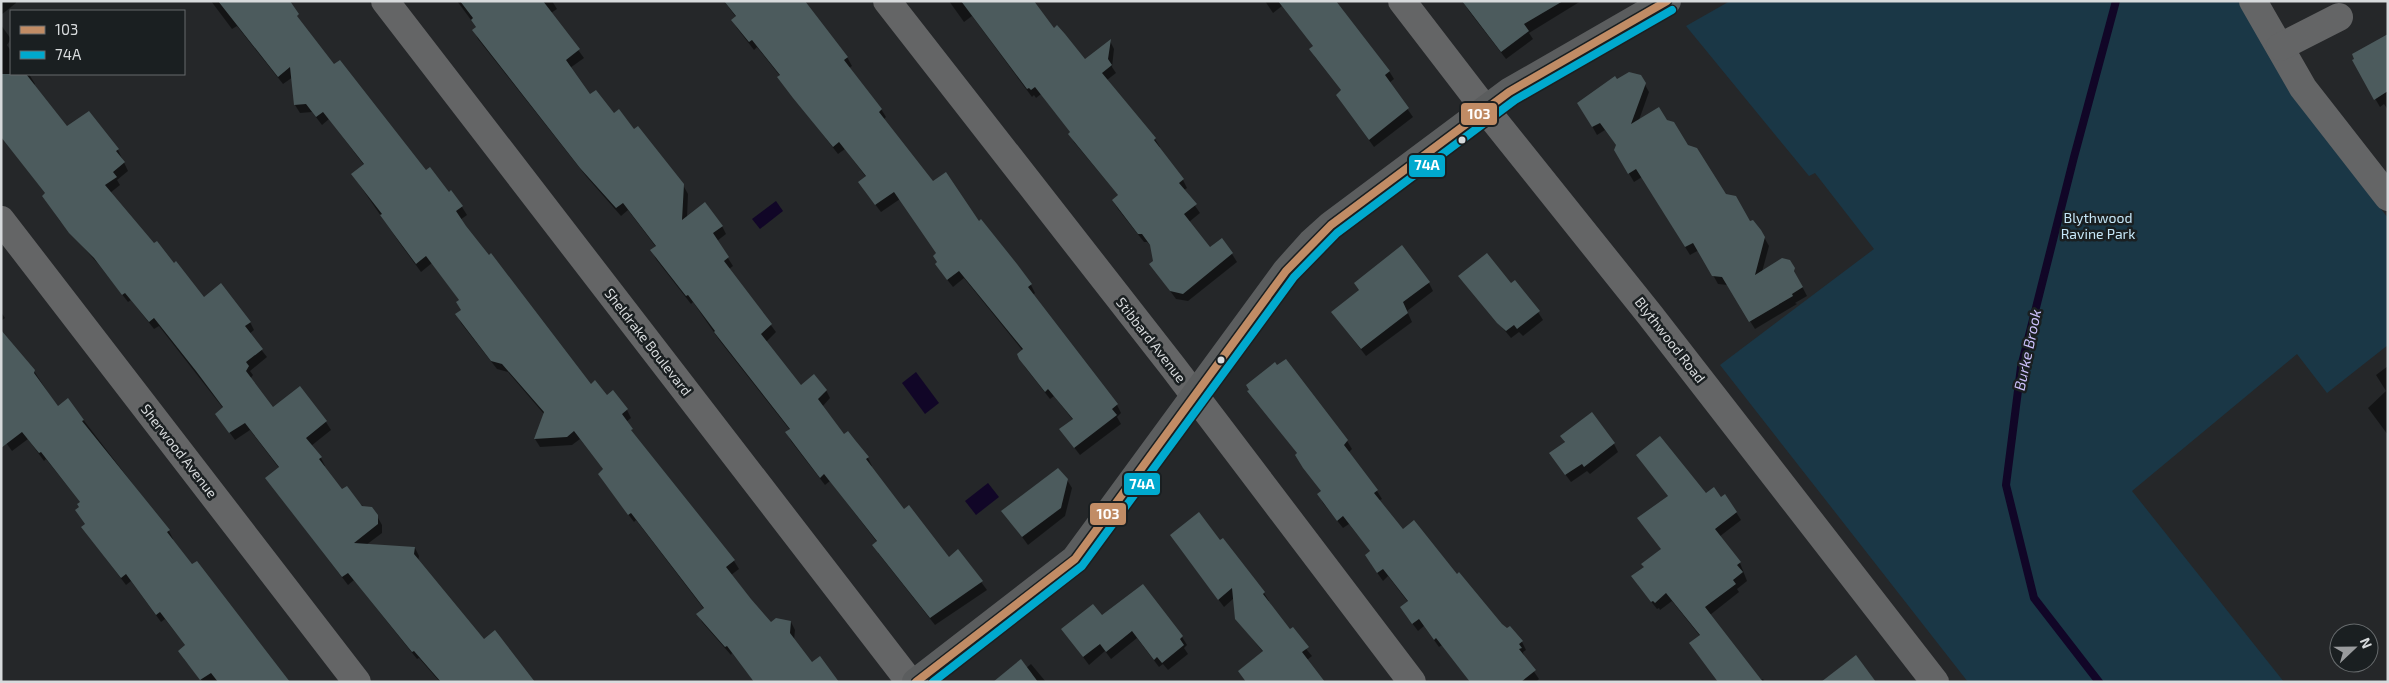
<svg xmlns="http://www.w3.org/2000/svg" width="2389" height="683" font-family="'Exo 2',sans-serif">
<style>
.green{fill:#1a3746}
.water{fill:#110627}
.shadow{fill:#0007}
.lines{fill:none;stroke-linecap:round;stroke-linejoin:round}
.stream{stroke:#110627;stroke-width:8}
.building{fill:#4c5b5d}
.minor{stroke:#646566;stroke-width:28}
.major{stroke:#5b5d5e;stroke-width:28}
.bus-1-casing{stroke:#1a1f21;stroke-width:11}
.bus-2-casing{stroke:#1a1f21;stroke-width:11}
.bus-1{stroke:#c18c65;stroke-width:8}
.bus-2{stroke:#00a9ce;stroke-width:8}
.bus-dot{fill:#d7dadc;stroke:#1a1f21;stroke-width:2}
.labels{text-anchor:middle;stroke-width:5;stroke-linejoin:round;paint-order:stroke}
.park-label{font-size:14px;fill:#c6e7f8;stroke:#1a1f21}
.street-label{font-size:14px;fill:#d7dadc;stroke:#1a1f21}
.water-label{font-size:15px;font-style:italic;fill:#ccc0fb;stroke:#1a1f21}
.line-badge{stroke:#1a1f21;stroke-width:2}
.badge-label{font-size:14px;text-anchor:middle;font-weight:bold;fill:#fff}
</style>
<rect width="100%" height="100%" fill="#252729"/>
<polygon class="green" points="1730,1 2242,1 2288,89 2388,218 2388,345 2327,393 2297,354 2132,491 2284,682 1968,682 1720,365 1874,249 1815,173 1809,176 1686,26"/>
<g class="water">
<polygon points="776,201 783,211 760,229 752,219"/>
<polygon points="916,372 939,403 925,414 902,383"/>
<polygon points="988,483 999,497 976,515 965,501"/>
</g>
<g class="shadow">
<polygon points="1,1 16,1 16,3 1,15"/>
<polygon points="211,1 284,1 334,66 425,172 462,207 467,215 460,220 590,386 607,397 612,392 627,410 631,418 626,422 635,438 734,561 739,569 731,575 771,624 791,622 795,630 794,640 812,664 838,682 752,679 732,653 731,655 702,622 698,614 704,609 636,520 634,522 604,482 599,474 604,470 580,439 572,445 540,447 535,439 544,414 508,372 497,369 461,323 457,315 462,311 460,301 432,263 421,272 399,242 352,174 364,165 329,119 322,125 312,112 300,113 295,105 293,77 283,84 237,26 232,29"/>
<polygon points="457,1 552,1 557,9 551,13 584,58 570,68 590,96 634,131 683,185 688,194 687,218 722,226 726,234 717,241 733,266 729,269 776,332 766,342 801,386 826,390 830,398 822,407 844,436 868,458 872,466 871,467 904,511 949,558 958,551 987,590 935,625 878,553 877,542 830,481 825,485 791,441 787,433 790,430 720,341 693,302 691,304 656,259 652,251 656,247 628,210 621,216 586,176 478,39 474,31 477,28"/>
<polygon points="724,1 804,1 847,57 852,66 849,68 881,109 886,117 883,120 933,183 979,222 1031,285 1035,293 1033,295 1117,405 1121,413 1117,417 1121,424 1080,455 1066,437 1073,420 1054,396 1050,399 1025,367 1018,354 1023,351 964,278 953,287 941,272 938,254 900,199 881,212 864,190 866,177 845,149 838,154 784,85 780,76 757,47 754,50 737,28 732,20 736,17"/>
<polygon points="949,1 1032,1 1053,30 1085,61 1110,41 1114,49 1112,67 1116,73 1107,80 1155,139 1160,147 1158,148 1183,180 1187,188 1184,190 1200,213 1189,222 1209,249 1232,254 1237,262 1188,301 1176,299 1151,265 1154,262 1152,247 1147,242 1144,242 1118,209 1113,201 1119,196 1074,142 1070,134 1071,133 1041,94 1036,98 1034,95 1032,97 972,16 964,22"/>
<polygon points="1265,1 1333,1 1389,71 1394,79 1389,83 1413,117 1374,147 1342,103 1337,95 1342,91 1315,57 1311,49 1314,47 1282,6 1273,13"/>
<polygon points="1468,1 1581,1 1529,33 1533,39 1506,59 1469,11 1464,3"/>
<polygon points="1,25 11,39 7,45 11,51 11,74 29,74 35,84 34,85 67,128 89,113 118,150 128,171 117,180 120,185 110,193 154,245 204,298 250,322 254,330 249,334 267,357 250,371 253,375 250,379 273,408 299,387 326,422 331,430 311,446 321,458 325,466 323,467 342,491 377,516 382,525 382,533 366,545 415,548 419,556 418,561 484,641 534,682 440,682 419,658 417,659 354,580 348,585 272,486 279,468 250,430 235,440 216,414 223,408 159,326 154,329 131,300 128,302 100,266 60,221 43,196 46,194 1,136"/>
<polygon points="2388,41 2388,110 2384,104 2380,107 2353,61"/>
<polygon points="1640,76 1649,92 1639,120 1666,121 1725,195 1764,237 1769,246 1762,272 1789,261 1807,296 1795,303 1797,304 1755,329 1727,285 1718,284 1699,250 1690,255 1642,177 1634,182 1615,150 1617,146 1605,130 1597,135 1579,103 1616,81"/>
<polygon points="1460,277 1511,285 1538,312 1543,320 1523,336 1519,332 1511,338"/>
<polygon points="1429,283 1433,291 1407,311 1412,322 1366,356 1338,320"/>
<polygon points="1,312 5,318 1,321"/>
<polygon points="1285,361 1347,441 1352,449 1348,453 1377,491 1382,499 1378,501 1403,530 1457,575 1501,625 1522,642 1526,650 1523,652 1524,657 1539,679 1536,682 1470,682 1442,645 1439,647 1424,626 1418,631 1406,615 1408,602 1388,576 1383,581 1371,564 1371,552 1349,524 1343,528 1323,503 1319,495 1322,492 1298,454 1249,391"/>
<polygon points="2388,366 2388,435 2368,408 2386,391 2376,375"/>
<polygon points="34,371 58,408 68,400 169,531 173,539 171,540 289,682 203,682 184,659 186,646 165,619 161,622 131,581 126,585 88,535 83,527 86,525 76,511 81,507 81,503 46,459 44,461 28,439 12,451 1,436"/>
<polygon points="1562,436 1614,444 1618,452 1590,474 1587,471 1571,482 1556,462 1565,443"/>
<polygon points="1638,455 1705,494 1720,499 1736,512 1741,520 1719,537 1740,563 1747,581 1737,589 1739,592 1710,615 1760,681 1763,679 1765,682 1718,682 1700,636 1672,601 1660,610 1659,608 1657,609 1638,585 1645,568 1662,550 1669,497"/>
<polygon points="1067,480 1072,488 1065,516 1028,545 1003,511"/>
<polygon points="1220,542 1264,593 1269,601 1267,602 1312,656 1307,660 1246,682 1239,671 1263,652 1236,618 1234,598 1224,607 1176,543"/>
<polygon points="1143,586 1182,637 1187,645 1184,648 1188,654 1168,670 1163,664 1159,667 1137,638 1111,659 1105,651 1089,665 1063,630 1102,617"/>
<polygon points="1031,664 1046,682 995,682 1026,668"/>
</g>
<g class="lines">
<polyline class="stream" points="2099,682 2034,598 2006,485 2021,367 2074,157 2116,1"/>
</g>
<g class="building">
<polygon points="218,1 290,1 299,14 297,16 334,64 340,60 426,170 430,167 449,192 451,190 463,206 456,211 466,226 489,255 491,253 591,384 595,380 607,395 613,390 628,409 622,414 633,429 631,430 735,560 726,567 751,599 771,622 776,618 791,621 790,633 812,662 820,656 839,682 754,682 727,646 725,647 696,614 704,608 631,513 628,515 598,474 603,469 574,431 567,437 534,439 544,412 502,364 491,361 455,314 461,310 456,302 459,300 426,256 416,264 393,233 380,215 382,214 351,174 364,164 323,112 316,117 306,104 294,105 290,67 278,77"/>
<polygon points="460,1 543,1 580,49 566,60 590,94 596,90 614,113 619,109 634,129 638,126 684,184 682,220 705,202 723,226 713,233 729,257 724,261 772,324 761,334 801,385 814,374 827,390 818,399 844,434 848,431 855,440 869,457 866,459 904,509 909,505 949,557 958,549 983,581 930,618 872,545 877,541 824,474 820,478 785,432 790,429 714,332 715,331 688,295 686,296 650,250 656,246 623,203 616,208 580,168 472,30 476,27 471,20 473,18"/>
<polygon points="724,1 805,1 848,57 844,60 882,109 879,112 933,181 946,172 979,221 981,219 1017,264 1032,284 1028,287 1118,404 1112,409 1117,415 1074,448 1059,429 1073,419 1048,389 1045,392 1019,359 1017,354 1023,349 959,271 947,280 935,264 937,262 933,256 936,253 894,192 875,205 858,182 866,176 839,142 833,147 793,98 777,77 780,75 752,40 749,42 731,20 736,16"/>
<polygon points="961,1 1034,1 1054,28 1057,25 1065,34 1085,59 1111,39 1108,59 1112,65 1102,73 1156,138 1154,140 1184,179 1179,183 1197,204 1184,214 1210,247 1222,238 1233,253 1183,294 1170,291 1149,264 1153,261 1150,245 1142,234 1138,234 1112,200 1118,195 1068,134 1070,132 1035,87 1031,90 1029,88 1027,89"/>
<polygon points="1278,1 1336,1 1390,71 1385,75 1409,108 1369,140 1336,95 1341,90 1309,49 1313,46"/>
<polygon points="1462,1 1563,1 1524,24 1529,31 1501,52"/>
<polygon points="2388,34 2388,91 2374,100 2352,60 2354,59 2352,54"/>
<polygon points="1629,72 1641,75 1646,83 1631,124 1659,107 1667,120 1674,122 1688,145 1697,148 1726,194 1736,196 1750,221 1753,220 1761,230 1765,237 1755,275 1782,258 1790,260 1795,268 1794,271 1803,287 1792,294 1793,296 1749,322 1722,277 1712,276 1693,243 1685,247 1636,169 1628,174 1614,150 1616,145 1600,123 1592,127 1577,103 1615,76 1617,79"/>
<polygon points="1,74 26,74 67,126 89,111 119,149 116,151 125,162 113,172 117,177 105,185 154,243 157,241 174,263 176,261 204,297 221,283 251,322 245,326 263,349 246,362 249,366 246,371 273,407 300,386 327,421 306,438 322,457 319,459 342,489 347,486 362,506 372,507 378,515 378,524 354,543 415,547 414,554 484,639 495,630 535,682 441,682 414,651 412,652 348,573 342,577 265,478 279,467 245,423 229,433 215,414 223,407 196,371 154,318 149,322 125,293 122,295 94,258 69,233 42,196 45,193 1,137"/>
<polygon points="1402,245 1430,282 1403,302 1408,313 1361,349 1331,312 1359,290 1354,283"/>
<polygon points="1487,253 1511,283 1515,280 1540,311 1517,329 1514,325 1506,331 1497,323 1458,276"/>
<polygon points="1,330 35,370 34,373 58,406 68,398 84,420 82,421 170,530 167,532 192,564 197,561 290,682 218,682 211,673 200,680 178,651 185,645 160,612 156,615 126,574 121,578 81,527 85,524 75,510 79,507 77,504 80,502 41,452 39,453 22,432 1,448"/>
<polygon points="1286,359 1348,440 1344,445 1378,490 1374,493 1403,529 1414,520 1457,574 1459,572 1502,624 1507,628 1510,626 1523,641 1519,644 1522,648 1519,649 1536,670 1521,682 1470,682 1436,638 1434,640 1419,619 1412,624 1400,607 1408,601 1383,569 1377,573 1365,555 1370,551 1343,516 1337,521 1317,494 1321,491 1303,468 1295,455 1297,453 1247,391 1249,390 1246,385 1275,362 1277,365"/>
<polygon points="1592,412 1615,443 1584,467 1582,464 1565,475 1549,453 1565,442 1560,436"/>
<polygon points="1660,436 1706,493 1714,487 1721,497 1725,494 1737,512 1715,529 1741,562 1737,565 1743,572 1733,580 1736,584 1705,607 1763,682 1718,682 1689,643 1700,635 1666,593 1655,603 1653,601 1651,602 1631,576 1644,567 1641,564 1661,549 1637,518 1668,496 1636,455"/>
<polygon points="1058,468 1068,479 1061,508 1022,537 1001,511"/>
<polygon points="1199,512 1220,540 1223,538 1265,592 1263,594 1290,629 1293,627 1309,647 1302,652 1325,682 1246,682 1238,671 1263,651 1235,619 1232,588 1218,600 1170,535"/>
<polygon points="1143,584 1183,636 1180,639 1184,645 1162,663 1157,657 1154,660 1132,631 1106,652 1100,644 1083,657 1061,629 1093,604 1102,615"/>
<polygon points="1856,655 1876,682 1821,682"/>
<polygon points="1021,659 1038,682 993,682"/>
</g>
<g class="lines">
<g class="minor">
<polyline points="385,1 910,682"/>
<polyline points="887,1 1173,367 1412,682"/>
<polyline points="1402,1 1485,109 1650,315 1935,682"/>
<polyline points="2253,1 2303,88 2388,197"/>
<polyline points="2280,47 2339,17"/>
<polyline points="1,220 357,682"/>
</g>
<polyline class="major" points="916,682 1075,559 1286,271 1311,243 1331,225 1509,92 1667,1"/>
<defs>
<polyline id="bus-1" points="916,682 1075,559 1286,271 1331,225 1509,92 1667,1"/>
<polyline id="bus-2" points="933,682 1082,566 1294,277 1337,233 1515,100 1672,10"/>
</defs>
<use href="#bus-1" class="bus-1-casing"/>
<use href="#bus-2" class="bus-2-casing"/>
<use href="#bus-1" class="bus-1"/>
<use href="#bus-2" class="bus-2"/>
</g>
<g class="bus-dot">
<circle cx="1462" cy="140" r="4.5"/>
<circle cx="1221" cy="360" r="4.5"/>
</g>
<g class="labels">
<g class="park-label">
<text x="2098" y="223">Blythwood<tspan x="2098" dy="16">Ravine Park</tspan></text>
</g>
<g class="street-label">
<text transform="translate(1151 340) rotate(52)" y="5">Stibbard Avenue</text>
<text transform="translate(1670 340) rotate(52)" y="5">Blythwood Road</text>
<text transform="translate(648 342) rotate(52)" y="5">Sheldrake Boulevard</text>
<text transform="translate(179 451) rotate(52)" y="5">Sherwood Avenue</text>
</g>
<g class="water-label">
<text transform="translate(2028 350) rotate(-78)" y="5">Burke Brook</text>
</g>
</g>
<g class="line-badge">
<rect x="1460" y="102" width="38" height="24" rx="5" fill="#c18c65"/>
<rect x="1408" y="154" width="38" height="24" rx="5" fill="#00a9ce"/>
<rect x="1123" y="472" width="38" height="24" rx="5" fill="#00a9ce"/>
<rect x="1089" y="502" width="38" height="24" rx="5" fill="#c18c65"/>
</g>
<g class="badge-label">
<text x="1479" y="119">103</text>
<text x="1427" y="170">74A</text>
<text x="1142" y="489">74A</text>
<text x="1108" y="519">103</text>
</g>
<rect width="2389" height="683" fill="none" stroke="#d7dadc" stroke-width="5"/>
<rect x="10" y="10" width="175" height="65" fill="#1a1f21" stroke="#666a6c"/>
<rect x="20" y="26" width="25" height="8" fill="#c18c65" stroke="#666a6c"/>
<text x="55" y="35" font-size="15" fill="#d7dadc">103</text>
<rect x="20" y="51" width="25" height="8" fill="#00a9ce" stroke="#666a6c"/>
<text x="55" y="60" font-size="15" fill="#d7dadc">74A</text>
<g transform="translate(2354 648) rotate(68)"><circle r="24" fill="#1a1f21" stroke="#666a6c"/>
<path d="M0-4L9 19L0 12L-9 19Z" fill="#999b9d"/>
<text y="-8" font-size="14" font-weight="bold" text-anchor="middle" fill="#d7dadc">N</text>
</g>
</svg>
